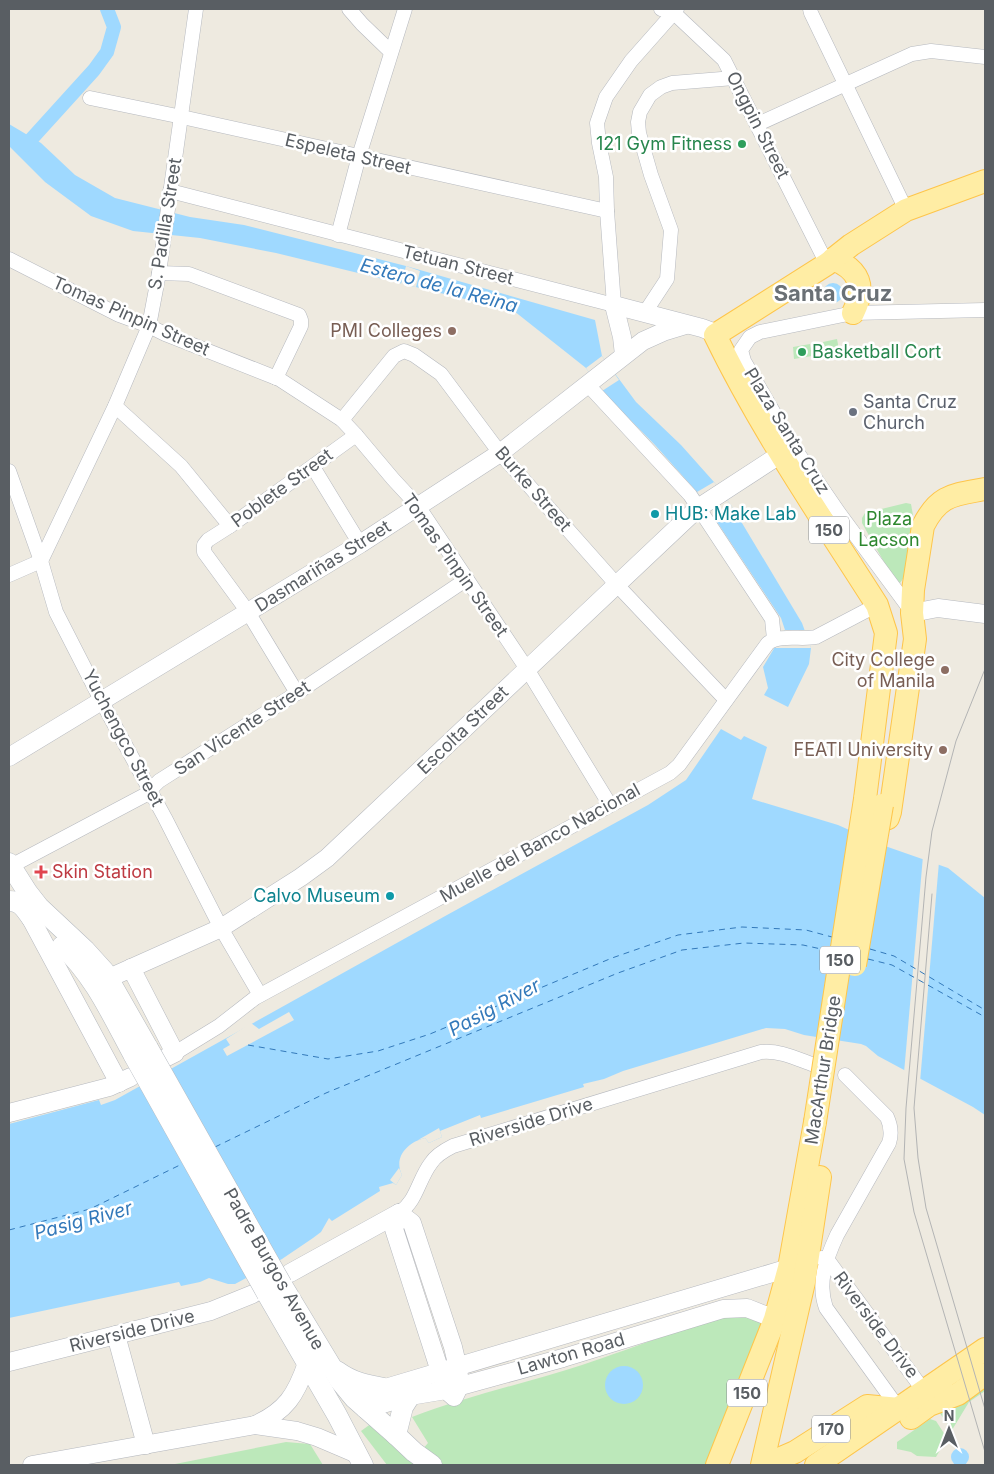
<svg xmlns="http://www.w3.org/2000/svg" width="994" height="1474" font-family="Inter,sans-serif">
<style>
.green{fill:#bce8ba}
.water{fill:#9fd9ff}
.pier{fill:#eeeae0}
.lines{fill:none;stroke-linecap:round;stroke-linejoin:round}
.canal{stroke:#9fd9ff;stroke-width:14}
.ferry{stroke:#3379ba;stroke-width:1;stroke-dasharray:6 5;stroke-linecap:butt}
.minor-casing{stroke:#b6b9bf;stroke-width:15}
.tertiary-casing{stroke:#b6b9bf;stroke-width:19}
.secondary-casing{stroke:#b6bbc1;stroke-width:21}
.primary-casing{stroke:#fec54a;stroke-width:24}
.minor{stroke:#fff;stroke-width:14}
.tertiary{stroke:#fff;stroke-width:18}
.secondary{stroke:#fff;stroke-width:20}
.primary{stroke:#ffeda4;stroke-width:22}
.tram{stroke:#b3b4b4;stroke-width:1}
.secondary-bridge-casing{stroke:#b6bbc1;stroke-width:21;stroke-linecap:butt}
.primary-bridge-casing{stroke:#fec54a;stroke-width:24;stroke-linecap:butt}
.secondary-bridge{stroke:#fff;stroke-width:20}
.primary-bridge{stroke:#ffeda4;stroke-width:22}
.leisure-dot{fill:#2e9e5b;stroke:#fff;stroke-width:2}
.education-dot{fill:#8d6e63;stroke:#fff;stroke-width:2}
.worship-dot{fill:#6b7280;stroke:#fff;stroke-width:2}
.culture-dot{fill:#0f9aa8;stroke:#fff;stroke-width:2}
.health-dot{fill:#e0444e;stroke:#fff;stroke-width:2}
.labels{text-anchor:middle;stroke-width:5;stroke-linejoin:round;paint-order:stroke}
.shield{fill:#fff;stroke:#8b8e92;stroke-width:1}
.shield-label{font-size:16px;font-weight:bold;fill:#595e63}
.street-label{font-size:18px;fill:#595e63;stroke:#fff}
.leisure-label{font-size:18px;fill:#27864d;stroke:#fff;text-anchor:end}
.education-label{font-size:18px;fill:#785e54;stroke:#fff;text-anchor:end}
.worship-label{font-size:18px;fill:#5b616d;stroke:#fff;text-anchor:start}
.culture-label{font-size:18px;fill:#0d838f;stroke:#fff;text-anchor:start}
.park-label{font-size:18px;fill:#2d872e;stroke:#fff}
.health-label{font-size:18px;fill:#be3a42;stroke:#fff;text-anchor:start}
.water-label{font-size:19px;font-style:italic;fill:#3379ba;stroke:#fff}
.district-label{font-size:22px;font-weight:bold;fill:#6a7075;stroke:#fff}
</style>
<rect width="100%" height="100%" fill="#eeeae0"/>
<g class="green">
<polygon points="837,339 839,350 825,353 823,342"/>
<polygon points="810,344 812,356 794,359 793,347"/>
<polygon points="906,503 911,504 913,515 905,576 900,583 893,578 862,523 862,518 865,513"/>
<path d="M749 1313 767 1322 711 1465H387L361 1431 372 1423 415 1458 428 1443 412 1417C467 1396 526 1383 582 1365 637 1347 692 1323 749 1313Z"/>
<polygon points="985,1382 985,1391 969,1402 952,1430 939,1412"/>
<polygon points="930,1419 936,1421 947,1438 936,1457 917,1456 911,1452 897,1449 897,1442"/>
<polygon points="286,1442 310,1444 323,1465 170,1465"/>
</g>
<g class="water">
<polygon points="9,124 41,143 75,175 115,198 190,217 244,225 406,266 595,320 602,356 636,402 681,445 714,482 733,508 802,623 811,648 809,664 788,707 764,695 768,688 763,667 785,630 781,618 697,492 655,445 602,391 586,368 514,311 276,253 200,238 133,231 91,216 45,182 9,146"/>
<circle cx="833" cy="293" r="10"/>
<path d="M721 729 741 740 744 736 767 747 752 799 838 825 885 846 948 868 985 898V1115L973 1107 878 1056 866 1046 861 1044 804 1035 785 1029 766 1028 623 1071 604 1079 583 1084 584 1087 481 1118 480 1115 440 1131 442 1137 429 1143 425 1138C408 1142 393 1157 402 1175L396 1185 393 1183 379 1187 380 1191 332 1221 329 1218 321 1232 313 1238 282 1259 235 1284H228L209 1278 200 1282 181 1286 179 1282 9 1318V1124L99 1100 101 1105 115 1100 447 915 648 805 686 780Z"/>
<circle cx="624" cy="1385" r="19"/>
<circle cx="960" cy="1457" r="9"/>
</g>
<g class="pier">
<polygon points="406,266 420,271 416,287 401,284"/>
<polygon points="602,356 619,380 602,391 586,368"/>
<polygon points="714,482 733,508 715,520 697,492"/>
<polygon points="785,630 805,630 811,648 775,648"/>
<polygon points="923,856 939,862 920,1082 904,1073"/>
<polygon points="289,1012 294,1020 227,1056 223,1049 230,1045 226,1039 251,1023 259,1029"/>
<polygon points="439,1128 442,1137 429,1143 425,1138 418,1140"/>
<polygon points="399,1168 402,1175 396,1185 390,1180"/>
</g>
<g class="lines">
<polyline class="canal" points="26,145 94,70 107,52 114,27 107,9"/>
<g class="ferry">
<polyline points="870,949 894,956 985,1010"/>
<polyline points="868,959 892,965 985,1017"/>
<polyline points="248,1045 328,1059 378,1051 430,1034 612,958 678,935 742,927 806,930 832,937"/>
<polyline points="215,1147 326,1093 618,973 682,950 744,943 803,945 830,951"/>
<polyline points="9,1230 90,1209 182,1164"/>
</g>
<defs>
<g id="minor">
<polyline points="349,9 362,24 391,52"/>
<polyline points="661,9 674,13 724,60 827,264"/>
<polyline points="810,9 811,13 906,210"/>
<polyline points="90,98 182,117 607,211"/>
<polyline points="758,124 912,54 931,51 985,57"/>
<polyline points="170,191 614,305 607,211 606,177 599,143 597,123 606,97 631,61 677,9"/>
<polyline points="338,235 359,156 405,9"/>
<polyline points="9,259 119,315 149,326 165,334 279,379 342,420 356,435 393,479 418,506 527,669 610,805"/>
<polyline points="159,273 189,274 299,315 301,320 301,326 276,378"/>
<polyline points="644,314 667,279 671,230 651,175 639,133 638,122 640,112 650,95 661,87 672,83 734,78"/>
<polyline points="588,385 690,495 772,619 774,639"/>
<polyline points="115,406 181,466 230,526"/>
<polyline points="342,420 394,356 404,351 414,355 441,374 500,453 617,585 726,700"/>
<polyline points="313,467 360,544"/>
<polyline points="9,471 41,561 56,612 102,702 165,818 221,928 260,995"/>
<polyline points="9,575 41,561 115,406 149,326 159,273 196,9"/>
<polyline points="912,612 839,513 793,446 744,361 741,350 750,337 760,332 853,313 985,310"/>
<polyline points="297,693 248,612 204,552 204,545 208,540 230,526 356,435"/>
<polyline points="11,866 145,795 159,781 297,693 467,579"/>
<path d="M175 1053 219 1026 255 998 670 773 679 765 768 643C780 634 802 640 816 637L877 605"/>
<path d="M845 1075 887 1117C891 1126 892 1134 889 1143L837 1235C826 1259 817 1283 826 1308L899 1409"/>
<path d="M399 1213C417 1201 418 1180 431 1163 436 1155 445 1150 453 1146L761 1052C780 1050 797 1059 814 1065"/>
<polyline points="822,1258 827,1259 924,1391"/>
</g>
<g id="tertiary">
<polyline points="614,305 702,328 710,331 715,335"/>
<polyline points="614,305 622,337 624,355"/>
<polyline points="912,613 938,608 985,614"/>
<polyline points="9,757 360,544 500,453 643,341 663,332 686,325"/>
<polyline points="30,917 119,1083"/>
<polyline points="131,968 175,1053 167,1057"/>
<polyline points="109,978 221,928 301,877 327,858 698,508 781,454"/>
<polyline points="9,1113 109,1087 131,1077"/>
<polygon points="399,1213 412,1223 453,1347 458,1368 460,1385 454,1397 446,1390 394,1229"/>
<polyline points="290,1273 399,1213"/>
<polyline points="116,1335 146,1445"/>
<polyline points="9,1362 211,1311 253,1294"/>
<polyline points="372,1392 789,1268"/>
<polyline points="365,1409 410,1396 446,1390 563,1358 723,1309 747,1308 775,1319"/>
<path d="M255 1425C286 1411 296 1395 307 1363"/>
<polyline points="32,1465 255,1425 297,1431 317,1437 357,1454"/>
</g>
<g id="secondary">
<polyline points="9,863 28,893 39,907 85,950 104,971 148,1048"/>
<path d="M9 901C24 901 26 913 35 922"/>
<path d="M62 946C95 976 113 1018 134 1056"/>
<polyline points="282,1285 340,1381 354,1398 396,1435 414,1452 432,1465"/>
<polyline points="267,1294 337,1415 363,1465"/>
<path d="M337 1371C352 1382 366 1385 384 1388"/>
<polyline points="396,1435 403,1407 410,1396"/>
</g>
<g id="primary">
<path d="M833 259C860 270 866 287 853 313"/>
<path d="M865 799 886 633 877 605C821 517 761 430 715 335L827 264 851 245 906 210 985 181"/>
<path d="M885 819 888 818 890 812 915 639 912 613 913 590 923 526C939 494 954 495 985 489"/>
<polyline points="911,1418 929,1405 958,1394 985,1374"/>
<polyline points="717,1465 775,1319 789,1268 815,1122"/>
<polyline points="762,1465 804,1282 820,1177"/>
<polyline points="765,1465 795,1452 867,1406 899,1409"/>
<polyline points="816,1465 985,1349"/>
</g>
</defs>
<use href="#minor" class="minor-casing"/>
<use href="#tertiary" class="tertiary-casing"/>
<use href="#secondary" class="secondary-casing"/>
<use href="#primary" class="primary-casing"/>
<use href="#minor" class="minor"/>
<use href="#tertiary" class="tertiary"/>
<use href="#secondary" class="secondary"/>
<use href="#primary" class="primary"/>
<g class="tram">
<polyline points="985,669 956,741 932,831 926,877 906,1108 904,1159 914,1212 985,1452"/>
<polyline points="932,894 914,1108 918,1158 926,1208 985,1409"/>
</g>
<defs>
<g id="secondary-bridge">
<polyline points="148,1048 282,1285"/>
<polyline points="134,1056 267,1294"/>
</g>
<g id="primary-bridge">
<polyline points="855,965 882,805"/>
<polyline points="815,1122 865,799"/>
</g>
</defs>
<use href="#secondary-bridge" class="secondary-bridge-casing"/>
<use href="#primary-bridge" class="primary-bridge-casing"/>
<use href="#secondary-bridge" class="secondary-bridge"/>
<use href="#primary-bridge" class="primary-bridge"/>
</g>
<g class="leisure-dot">
<circle cx="742" cy="144" r="5"/>
<circle cx="802" cy="352" r="5"/>
</g>
<g class="education-dot">
<circle cx="452" cy="331" r="5"/>
<circle cx="945" cy="670" r="5"/>
<circle cx="943" cy="750" r="5"/>
</g>
<circle class="worship-dot" cx="853" cy="412" r="5"/>
<g class="culture-dot">
<circle cx="655" cy="514" r="5"/>
<circle cx="390" cy="896" r="5"/>
</g>
<path class="health-dot" d="M38.5 864.5h5v5h5v5h-5v5h-5v-5h-5v-5h5z"/>
<g class="labels">
<g class="shield">
<rect x="809" y="516.5" width="40" height="27" rx="4"/>
<rect x="820" y="946.5" width="40" height="27" rx="4"/>
<rect x="727" y="1379.5" width="40" height="27" rx="4"/>
<rect x="812" y="1415.5" width="38" height="27" rx="4"/>
</g>
<g class="shield-label">
<text x="829" y="536">150</text>
<text x="840" y="966">150</text>
<text x="747" y="1399">150</text>
<text x="831" y="1435">170</text>
</g>
<g class="street-label">
<text transform="translate(758 125) rotate(63)" y="6">Ongpin Street</text>
<text transform="translate(348 154) rotate(13)" y="6">Espeleta Street</text>
<text transform="translate(165 224) rotate(-81)" y="6">S. Padilla Street</text>
<text transform="translate(458 265) rotate(14)" y="6">Tetuan Street</text>
<text transform="translate(131 316) rotate(24)" y="6">Tomas Pinpin Street</text>
<text transform="translate(787 431) rotate(58)" y="6">Plaza Santa Cruz</text>
<text transform="translate(282 488) rotate(-36)" y="6">Poblete Street</text>
<text transform="translate(533 489) rotate(49)" y="6">Burke Street</text>
<text transform="translate(455 565) rotate(55)" y="6">Tomas Pinpin Street</text>
<text transform="translate(323 566) rotate(-32)" y="6">Dasmariñas Street</text>
<text transform="translate(242 728) rotate(-33)" y="6">San Vicente Street</text>
<text transform="translate(463 730) rotate(-44)" y="6">Escolta Street</text>
<text transform="translate(123 738) rotate(62)" y="6">Yuchengco Street</text>
<text transform="translate(540 843) rotate(-29)" y="6">Muelle del Banco Nacional</text>
<text transform="translate(823 1070) rotate(-81)" y="6">MacArthur Bridge</text>
<text transform="translate(531 1122) rotate(-17)" y="6">Riverside Drive</text>
<text transform="translate(274 1269) rotate(60)" y="6">Padre Burgos Avenue</text>
<text transform="translate(876 1325) rotate(53)" y="6">Riverside Drive</text>
<text transform="translate(132 1331) rotate(-14)" y="6">Riverside Drive</text>
<text transform="translate(571 1354) rotate(-16)" y="6">Lawton Road</text>
</g>
<g class="leisure-label">
<text x="732" y="150">121 Gym Fitness</text>
<text x="812" y="358" text-anchor="start">Basketball Cort</text>
</g>
<g class="education-label">
<text x="442" y="337">PMI Colleges</text>
<text x="935" y="666">City College<tspan x="935" dy="21">of Manila</tspan></text>
<text x="933" y="756">FEATI University</text>
</g>
<g class="worship-label">
<text x="863" y="408">Santa Cruz<tspan x="863" dy="21">Church</tspan></text>
</g>
<g class="culture-label">
<text x="665" y="520">HUB: Make Lab</text>
<text x="380" y="902" text-anchor="end">Calvo Museum</text>
</g>
<g class="park-label">
<text x="889" y="525">Plaza<tspan x="889" dy="21">Lacson</tspan></text>
</g>
<g class="health-label">
<text x="52" y="878">Skin Station</text>
</g>
<g class="water-label">
<text transform="translate(439 285) rotate(15)" y="7">Estero de la Reina</text>
<text transform="translate(494 1007) rotate(-28)" y="7">Pasig River</text>
<text transform="translate(83 1220) rotate(-15)" y="7">Pasig River</text>
</g>
<g class="district-label">
<text x="833" y="301">Santa Cruz</text>
</g>
</g>
<rect width="994" height="1474" fill="none" stroke="#595e63" stroke-width="20"/>
<g transform="translate(949 1429)" stroke="#ffffff" stroke-width="4" paint-order="stroke">
<path d="M0-4L9 19L0 12L-9 19Z" fill="#595e63"/>
<text y="-8" font-size="14" font-weight="bold" text-anchor="middle" fill="#595e63">N</text>
</g>
</svg>
